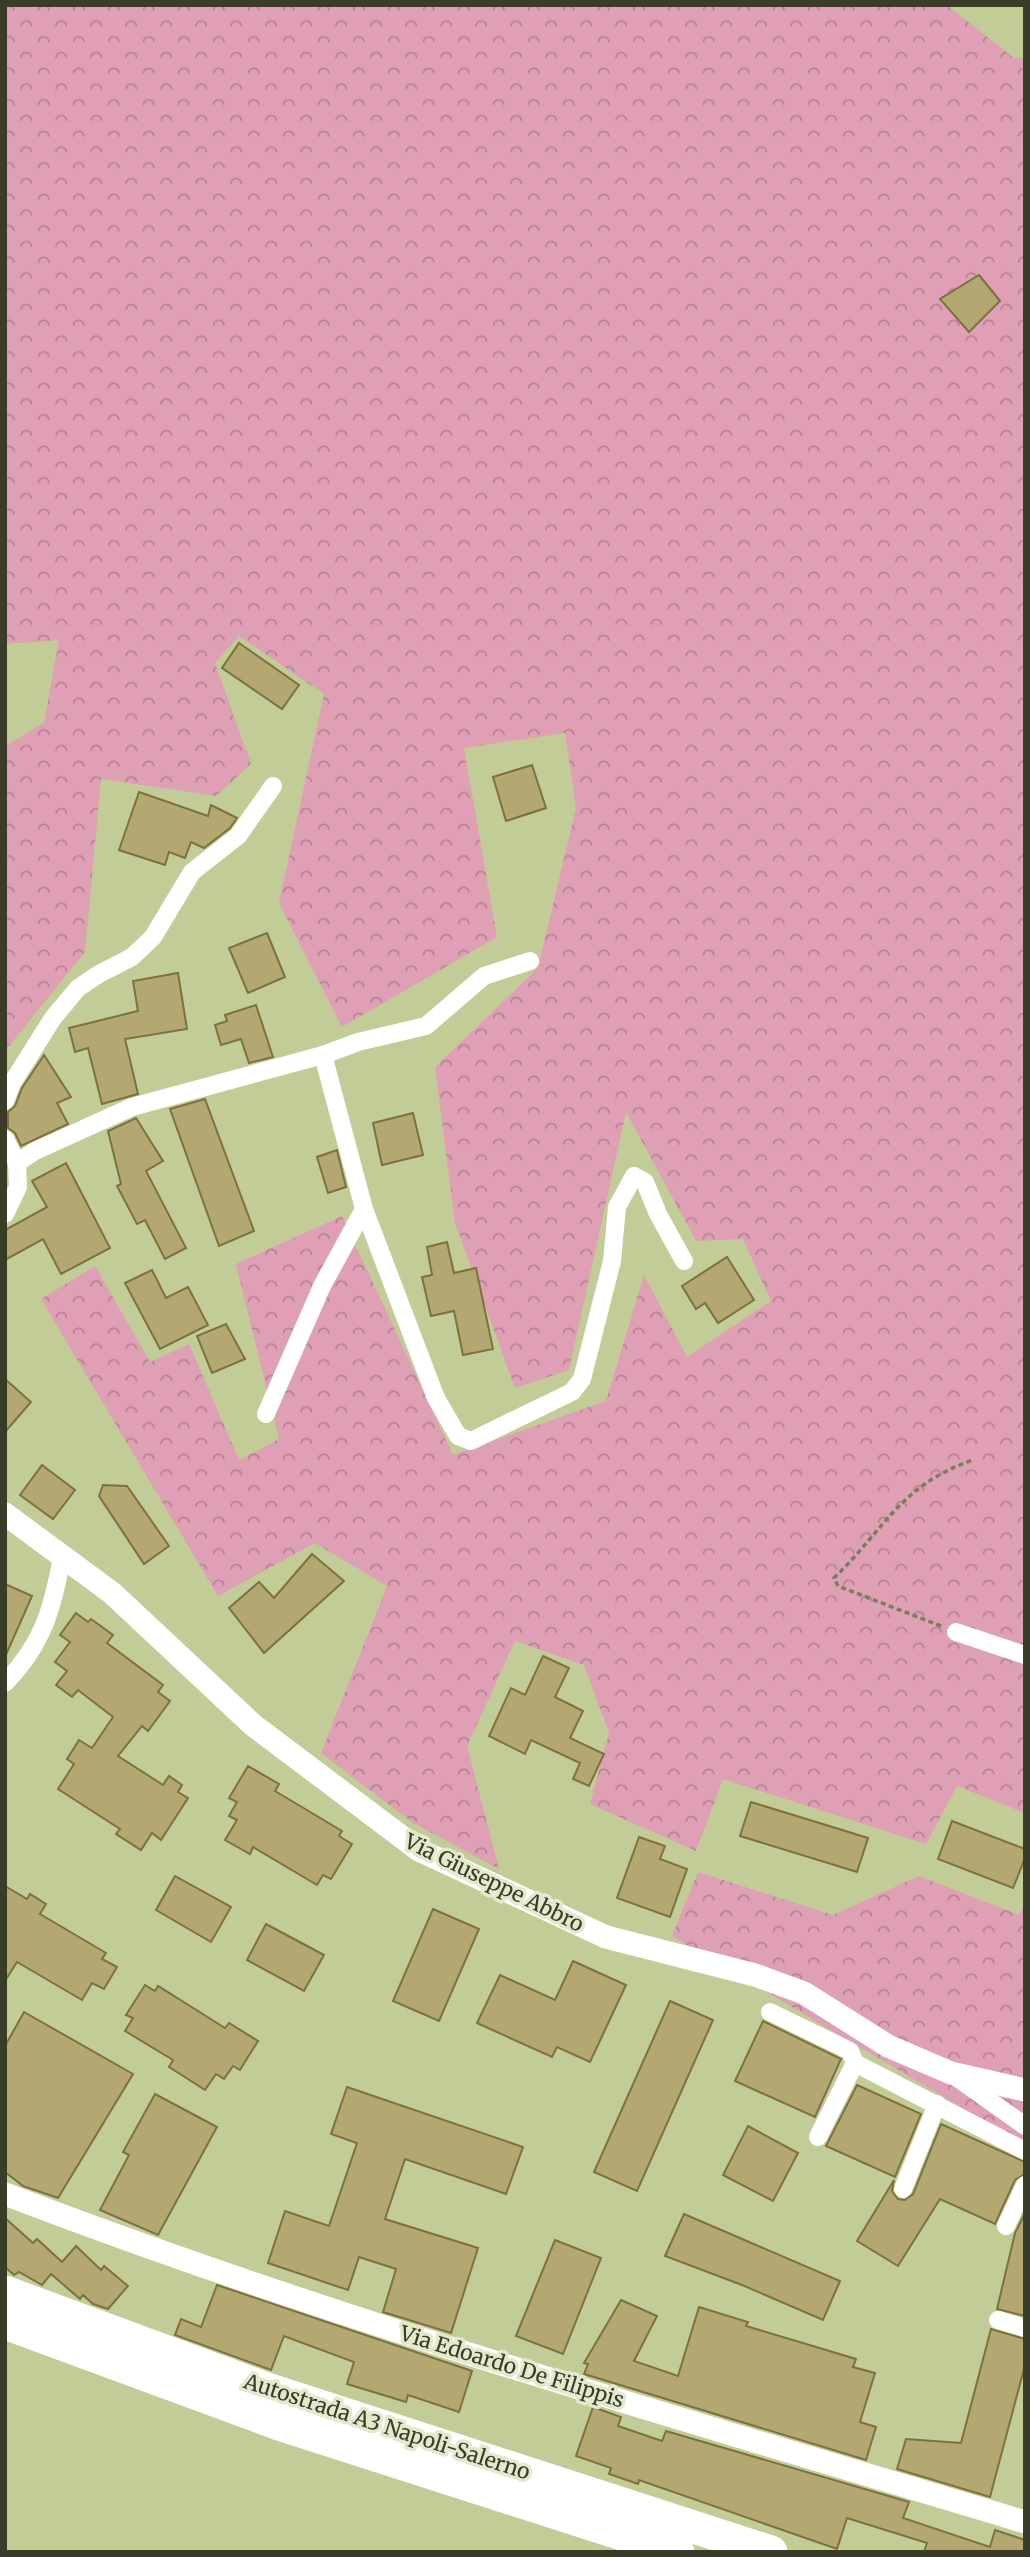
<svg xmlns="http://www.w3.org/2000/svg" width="1030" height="2557" font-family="Merriweather,serif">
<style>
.forest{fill:url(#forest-crowns)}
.building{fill:#b3a772;stroke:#7d713e;stroke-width:2}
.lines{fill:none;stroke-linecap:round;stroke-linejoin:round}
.path{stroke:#777e5a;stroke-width:3.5;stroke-dasharray:5 3.5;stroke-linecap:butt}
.minor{stroke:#fff;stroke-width:18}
.tertiary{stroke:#fff;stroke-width:23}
.motorway{stroke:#fff;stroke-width:33}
.labels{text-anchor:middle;stroke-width:7;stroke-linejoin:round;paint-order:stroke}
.street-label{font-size:21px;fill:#393c27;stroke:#e4e9ce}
</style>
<defs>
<pattern id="forest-crowns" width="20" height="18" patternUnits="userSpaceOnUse" patternTransform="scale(1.75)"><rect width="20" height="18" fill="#df9fb5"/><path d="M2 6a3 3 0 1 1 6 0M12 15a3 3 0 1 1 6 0" fill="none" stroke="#b68393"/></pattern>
</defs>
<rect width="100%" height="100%" fill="#c2cc96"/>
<g class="forest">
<polygon points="5,5 947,5 1014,58 1025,58 1025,1813 957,1786 926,1844 723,1779 696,1851 590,1804 609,1733 584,1665 515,1641 467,1746 499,1869 413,1823 321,1753 387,1586 315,1543 218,1596 41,1299 95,1266 150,1362 189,1344 239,1460 279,1439 236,1264 342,1216 453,1455 606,1401 644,1275 687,1357 771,1301 743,1239 696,1241 626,1112 569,1370 515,1388 455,1223 435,1067 538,968 576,808 565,733 464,748 497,937 342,1027 279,903 324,694 239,636 215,663 251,764 216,796 101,779 85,952 5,1051 5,746 44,723 59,640 5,644"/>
<polygon points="698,1872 833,1915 919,1876 1019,1915 1025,1903 1025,2140 1018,2141 672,1936"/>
</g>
<g class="building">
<polygon points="979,275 1000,301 969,332 940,299"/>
<polygon points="239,643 299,685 282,709 222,668"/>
<polygon points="532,765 546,808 506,821 493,777"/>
<polygon points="139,792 208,816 211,805 237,818 230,828 204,848 191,842 185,858 169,852 165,865 119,850"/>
<polygon points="267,933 285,977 248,993 229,948"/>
<polygon points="178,973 187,1029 125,1039 138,1094 102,1104 88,1048 75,1052 69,1028 138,1011 133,981"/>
<polygon points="256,1005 273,1057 249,1063 241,1039 221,1045 215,1025 227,1021 225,1015"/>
<polygon points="44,1055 71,1097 57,1103 68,1124 21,1146 15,1133 8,1128 8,1112 15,1106 22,1088"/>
<polygon points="205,1099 254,1231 219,1246 170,1109"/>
<polygon points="413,1113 423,1155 382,1165 373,1123"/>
<polygon points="136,1118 163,1161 146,1171 186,1248 165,1259 145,1220 137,1224 117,1186 121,1184 108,1131"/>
<polygon points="337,1150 346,1187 328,1193 317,1157"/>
<polygon points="66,1163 110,1248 61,1274 43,1239 5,1260 5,1230 47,1207 32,1181"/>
<polygon points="447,1242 454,1273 476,1268 493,1349 463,1355 454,1311 431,1316 422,1277 432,1275 427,1247"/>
<polygon points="727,1257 754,1300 718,1323 705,1303 696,1309 682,1286"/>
<polygon points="152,1270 166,1298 188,1287 208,1325 160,1349 125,1283"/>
<polygon points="226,1324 245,1359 212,1373 197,1336"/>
<polygon points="5,1379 31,1402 5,1432"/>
<polygon points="42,1465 75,1490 53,1519 20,1495"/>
<polygon points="103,1485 127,1486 169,1546 144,1564 99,1496"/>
<polygon points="312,1554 344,1581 264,1653 229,1608 259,1582 274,1598"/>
<polygon points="5,1584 32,1596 5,1657"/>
<polygon points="76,1613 88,1622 91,1619 113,1635 107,1643 163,1685 158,1692 170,1701 148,1731 142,1726 118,1756 163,1785 169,1776 182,1785 178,1792 188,1798 161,1840 152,1833 141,1850 116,1834 120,1829 58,1789 74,1764 67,1759 79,1740 92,1748 113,1717 78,1690 72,1697 56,1685 67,1671 55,1662 70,1642 60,1635"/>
<polygon points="543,1656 569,1668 555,1697 583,1711 570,1738 604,1754 589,1786 573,1779 580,1763 531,1740 525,1754 489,1736 511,1688 525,1695"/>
<polygon points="248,1766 279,1784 275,1791 342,1831 339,1836 352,1844 331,1879 323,1875 317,1885 253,1847 250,1854 225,1840 237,1820 229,1816 237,1802 229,1798"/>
<polygon points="751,1802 868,1838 857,1872 740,1836"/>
<polygon points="952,1821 1025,1849 1025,1858 1013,1888 938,1859"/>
<polygon points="639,1837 665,1846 660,1859 687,1869 670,1917 617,1898"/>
<polygon points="175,1876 231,1907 211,1942 156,1910"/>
<polygon points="5,1886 27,1899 30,1894 46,1904 40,1914 106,1953 102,1959 117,1967 104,1989 92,1983 82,2000 17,1962 5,1981"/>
<polygon points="433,1909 479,1929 439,2021 393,2001"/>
<polygon points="266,1924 324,1955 304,1991 247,1960"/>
<polygon points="573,1961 626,1985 590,2062 557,2047 552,2057 477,2023 500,1975 555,2000"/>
<polygon points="145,1985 155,1991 158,1986 225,2028 229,2023 258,2041 240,2070 233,2066 224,2079 216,2074 205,2090 169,2067 173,2060 125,2031 133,2018 126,2015"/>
<polygon points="670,2001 713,2020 637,2191 594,2172"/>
<polygon points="24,2012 133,2074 58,2198 23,2186 5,2172 5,2046"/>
<polygon points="763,2021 841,2059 815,2117 735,2081"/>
<polygon points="857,2085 921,2114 895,2177 826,2146"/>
<polygon points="347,2087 523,2147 506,2194 405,2159 385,2219 478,2248 451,2333 383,2312 396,2269 359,2257 348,2290 268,2263 285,2211 329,2226 357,2143 331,2134"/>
<polygon points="155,2094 217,2127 158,2235 100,2210 129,2155 123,2152"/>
<polygon points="941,2124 1025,2162 1025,2174 1015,2180 995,2224 940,2199 898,2266 857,2241 894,2180 892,2191 898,2199 905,2200 913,2194"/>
<polygon points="748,2126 798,2153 773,2201 723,2175"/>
<polygon points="1025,2213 1025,2316 997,2309 1015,2233"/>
<polygon points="684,2214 840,2281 823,2320 742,2285 665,2256"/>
<polygon points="5,2218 33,2243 37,2239 62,2262 76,2246 101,2270 104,2266 128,2286 108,2309 93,2304 83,2295 80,2299 51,2274 42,2285 19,2272 14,2275 5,2267"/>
<polygon points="555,2240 601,2258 563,2354 516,2336"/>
<polygon points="217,2285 472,2371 459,2412 408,2395 406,2402 347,2384 354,2362 284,2336 271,2370 175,2335 181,2319 201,2327"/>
<polygon points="621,2300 657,2316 634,2361 678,2376 699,2307 748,2322 746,2326 856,2359 853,2367 875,2373 860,2422 876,2427 866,2460 584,2374 588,2364 584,2363"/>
<polygon points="991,2329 1025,2339 1025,2365 990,2497 897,2469 906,2439 961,2443"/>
<polygon points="593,2407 621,2417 618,2426 662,2441 666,2431 909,2502 903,2518 990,2547 995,2530 1025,2540 1025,2552 924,2552 927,2543 847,2518 837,2549 639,2480 638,2484 609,2474 611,2468 576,2456"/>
</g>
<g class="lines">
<path class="path" d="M941 1626 838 1586 834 1578C885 1529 900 1485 973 1460"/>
<g class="minor">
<polyline points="323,1055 364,1209 436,1398 458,1436 471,1441 572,1392 582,1379 612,1261 617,1207 634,1176 645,1182 658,1214 684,1261"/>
<polyline points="5,1101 12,1083 53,1018 78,988 99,974 132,957 153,937 192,872 238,836 273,786"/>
<polyline points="5,1139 17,1163"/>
<polyline points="5,1214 18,1187 17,1163 35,1151 132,1107 323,1055 358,1042 426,1026 484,976 530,961"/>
<polyline points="266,1414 322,1286 364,1209"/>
<polyline points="956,1632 1025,1655"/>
<path d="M5 1683C43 1644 53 1608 62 1556"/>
<polyline points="770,2012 850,2051 855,2063 1025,2151"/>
<polyline points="956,2077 1025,2126"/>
<polyline points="818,2137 855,2063"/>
<polyline points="903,2189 937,2104"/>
<polyline points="1006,2226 1025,2185"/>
<polyline points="998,2320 1025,2328"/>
</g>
<g class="tertiary">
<polyline points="5,1514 112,1593 253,1725 419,1850 606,1937 755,1975 804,1993 888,2046 951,2073 1025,2090"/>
<path d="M5 2194C339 2322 683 2419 1025 2522"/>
</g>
<g class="motorway">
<polyline points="5,2292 267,2389 771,2552"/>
<polyline points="5,2323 279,2424 678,2552"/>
</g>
</g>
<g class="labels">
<g class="street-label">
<text transform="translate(494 1883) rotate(26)" y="7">Via Giuseppe Abbro</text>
<text transform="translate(512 2367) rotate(17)" y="7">Via Edoardo De Filippis</text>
<text transform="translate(387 2427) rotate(18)" y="7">Autostrada A3 Napoli-Salerno</text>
</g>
</g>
<rect width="1030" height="2557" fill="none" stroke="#393c27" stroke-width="14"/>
</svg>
